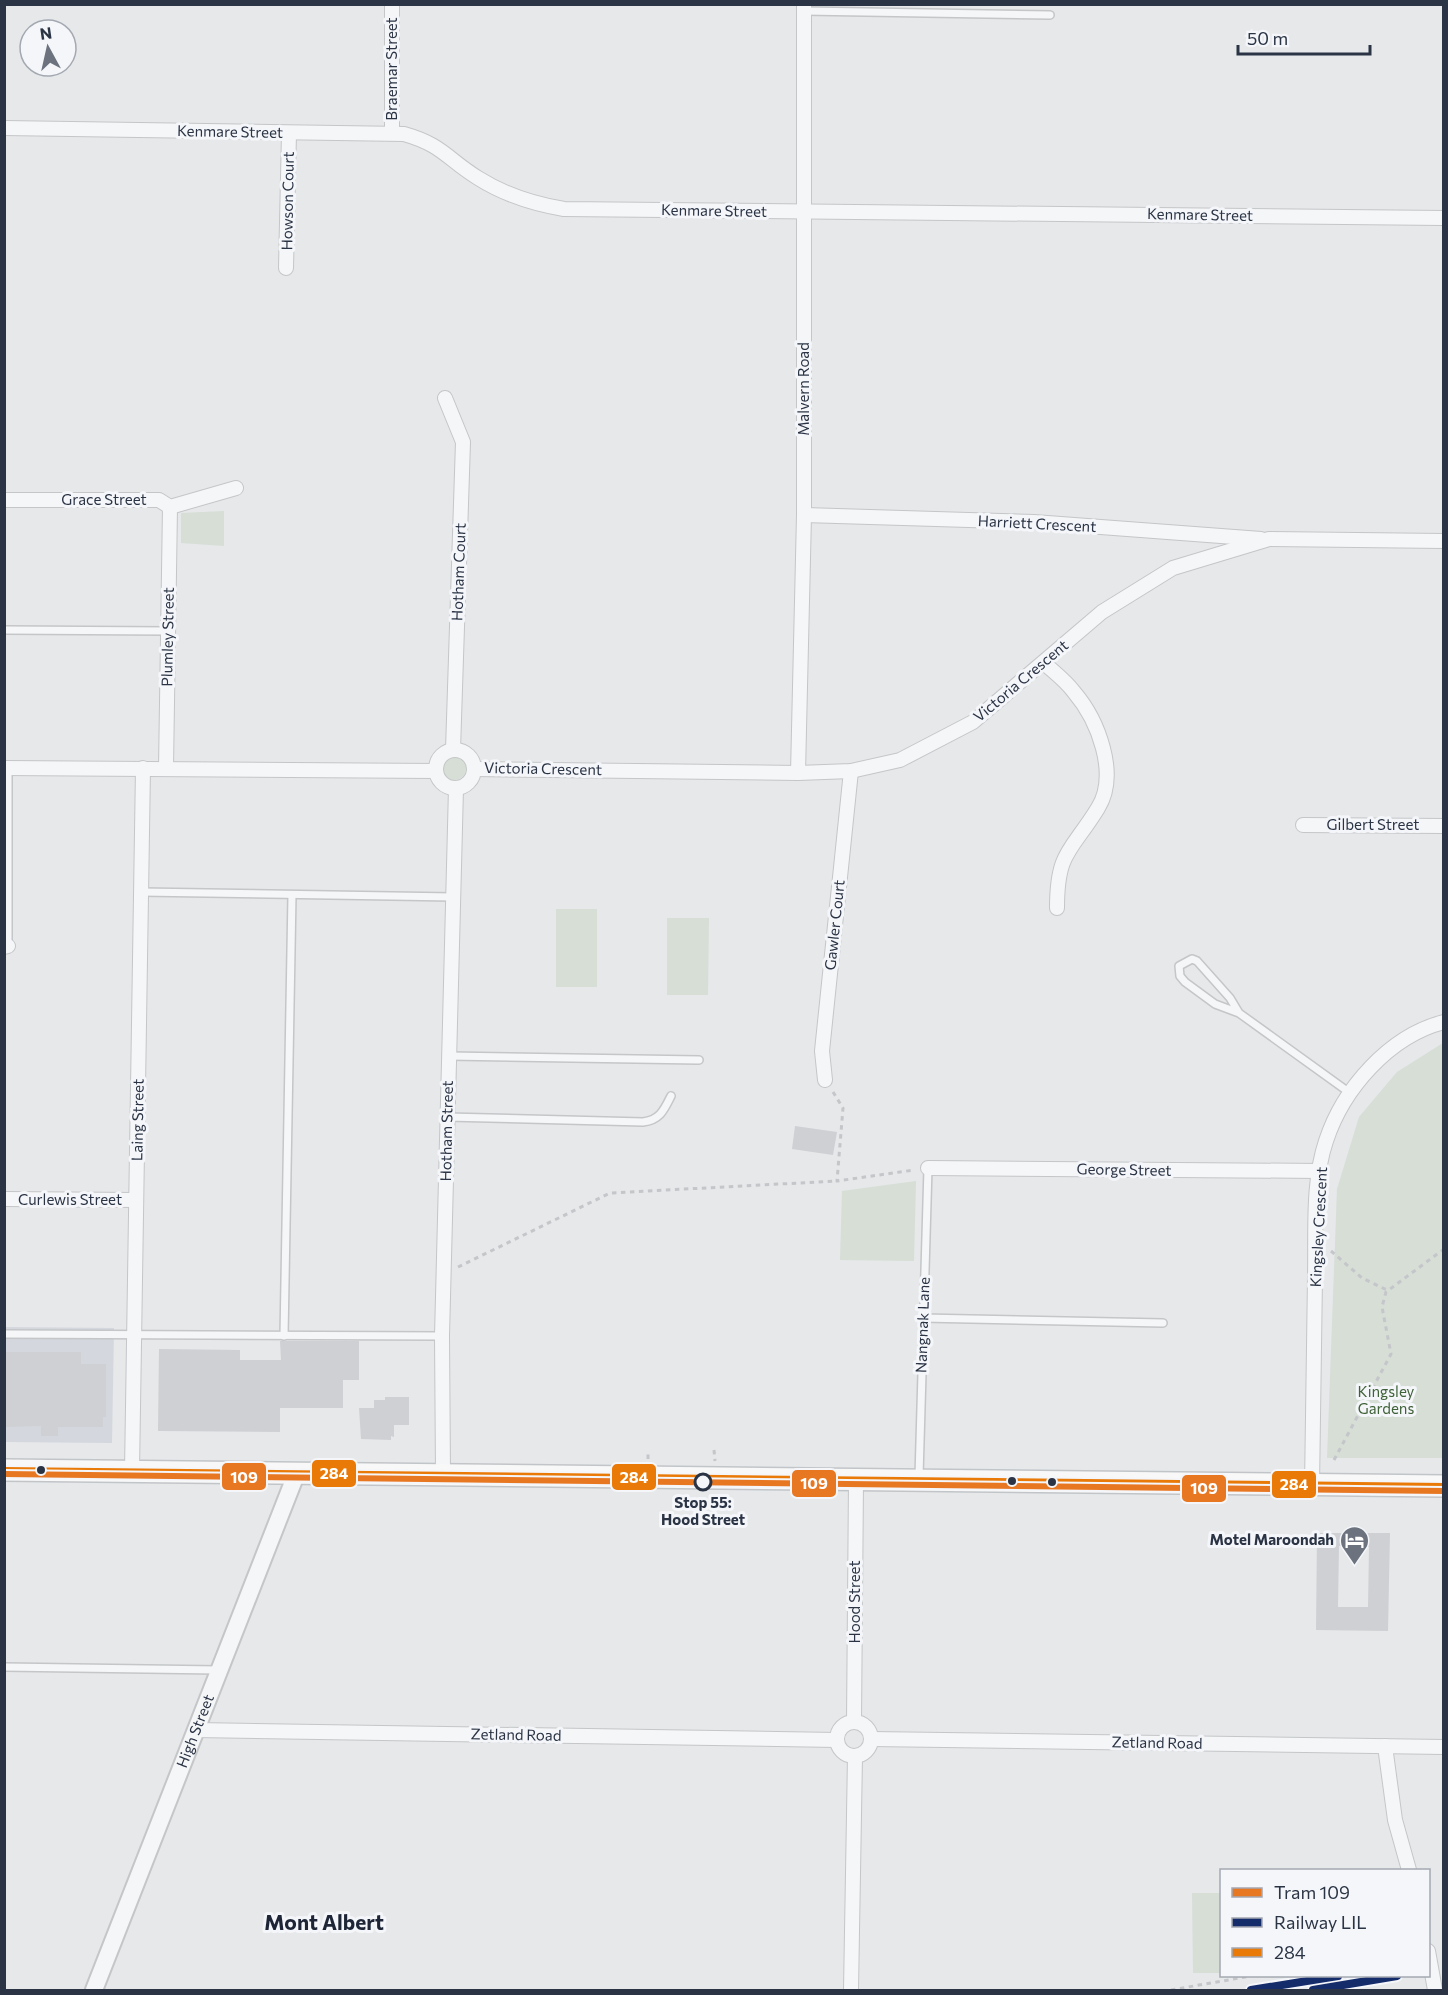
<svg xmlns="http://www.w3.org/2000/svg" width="1448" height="1995" font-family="Commissioner,sans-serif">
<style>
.built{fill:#d4d7dd}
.green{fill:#d6ded6}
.building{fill:#ced0d3;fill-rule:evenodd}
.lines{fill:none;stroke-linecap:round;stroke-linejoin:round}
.service-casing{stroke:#c4c6c8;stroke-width:10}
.minor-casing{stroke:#c4c6c8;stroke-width:16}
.tertiary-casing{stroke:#c4c6c8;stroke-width:20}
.primary-casing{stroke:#c2c5c8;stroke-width:24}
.path{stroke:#c5c6ca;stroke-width:3;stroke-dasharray:4.5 4.5;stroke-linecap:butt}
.service{stroke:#f5f6f7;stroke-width:7}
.minor{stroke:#f5f6f7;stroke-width:14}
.tertiary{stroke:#f5f6f7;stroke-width:16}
.primary{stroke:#f8f8f8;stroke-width:21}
.bus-1-casing{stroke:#f4f6f9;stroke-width:10}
.bus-1{stroke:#ea7a07;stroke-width:6}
.rail-1-casing{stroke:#f4f6f9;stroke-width:12}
.rail-1{stroke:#152c6b;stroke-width:8}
.tram-1-casing{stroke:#f4f6f9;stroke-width:10}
.tram-1{stroke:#e87722;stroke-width:6}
.bus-dot{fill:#2b3445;stroke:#f4f6f9;stroke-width:2}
.stop-dot{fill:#f4f6f9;stroke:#2b3445;stroke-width:3}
.labels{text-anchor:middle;stroke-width:6;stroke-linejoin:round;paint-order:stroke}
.street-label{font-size:15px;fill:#2b3445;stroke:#f4f6f9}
.park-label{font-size:15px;fill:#3f6138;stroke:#f4f6f9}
.stop-label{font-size:15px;font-weight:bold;fill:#2b3445;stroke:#f4f6f9}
.poi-label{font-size:15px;font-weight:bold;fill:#2b3445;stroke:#f4f6f9;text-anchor:end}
.district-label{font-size:21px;font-weight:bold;fill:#1d2536;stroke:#f4f6f9}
.line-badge{stroke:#f4f6f9;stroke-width:2}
.badge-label{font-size:16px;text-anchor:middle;font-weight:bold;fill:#fff}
</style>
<rect width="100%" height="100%" fill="#e6e8ea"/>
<polygon class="built" points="5,1327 114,1328 112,1443 5,1442"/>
<g class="green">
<polygon points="224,511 224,546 181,543 181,513"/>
<circle cx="454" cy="768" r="12"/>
<rect x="556" y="909" width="41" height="78"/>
<polygon points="667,918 709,918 708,995 667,995"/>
<polygon points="1443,1043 1443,1458 1327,1458 1337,1189 1359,1117 1397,1072"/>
<polygon points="916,1181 914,1261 840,1260 842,1191"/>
<polygon points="1192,1893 1221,1893 1221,1973 1193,1973"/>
</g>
<g class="building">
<polygon points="795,1126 837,1132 833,1155 792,1149"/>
<polygon points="280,1341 359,1341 359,1380 343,1380 343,1408 280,1408 280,1432 158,1431 159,1349 240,1350 240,1360 281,1360"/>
<polygon points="4,1352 81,1352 81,1364 106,1364 106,1417 103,1417 103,1427 58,1427 58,1436 41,1436 41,1426 4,1427"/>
<polygon points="385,1397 409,1397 409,1425 394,1425 394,1437 391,1436 391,1440 361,1439 359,1408 374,1408 374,1400 385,1400"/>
<path d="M1317 1533H1390L1388 1631 1316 1630ZM1339 1546 1369 1547 1368 1607H1338Z"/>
</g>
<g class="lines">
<defs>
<g id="service">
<polyline points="804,11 1050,15"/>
<polyline points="4,630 168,631"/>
<polyline points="141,892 453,897"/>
<polyline points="8,946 8,768"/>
<polyline points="1239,1013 1230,998 1197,961 1192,959 1179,966 1180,976 1185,982 1215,1004 1239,1013 1350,1093"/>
<polyline points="449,1056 699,1060"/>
<path d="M447 1117 643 1122C660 1120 664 1110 671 1096"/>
<polyline points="923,1318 1163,1323"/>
<polyline points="4,1334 442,1336"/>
<polyline points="284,1336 292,895"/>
<polyline points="919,1476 928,1168"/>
<polyline points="4,1667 218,1670"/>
</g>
<g id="minor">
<polyline points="392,4 392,133"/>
<path d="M4 128 404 134C443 145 447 159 478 178 505 195 533 204 564 209L1444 218"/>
<polyline points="286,268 289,133"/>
<polyline points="445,398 463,442 453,750"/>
<polyline points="4,500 159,500 170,507 236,488"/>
<polyline points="804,515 1034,522 1261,539"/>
<path d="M1044 663C1054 672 1066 681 1074 692 1098 720 1119 774 1098 808 1071 852 1057 851 1057 908"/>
<circle cx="455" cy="769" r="19"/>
<polyline points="4,768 436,771"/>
<polyline points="166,768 170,507"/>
<polyline points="474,769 798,773 851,771 900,760 973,722 1102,612 1173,568 1269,539 1444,541"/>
<polyline points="798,773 804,515 804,4"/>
<polyline points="1303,825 1444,826"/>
<polyline points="4,947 8,946"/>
<polyline points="825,1080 822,1051 851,771"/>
<polyline points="928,1168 1320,1171"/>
<polyline points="4,1199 136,1200"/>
<polyline points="132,1471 143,768"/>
<polyline points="443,1474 442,1336 456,788"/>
<path d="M1312 1486C1313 1416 1314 1346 1315 1277 1316 1233 1312 1182 1326 1141 1343 1089 1389 1036 1444 1022"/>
<polyline points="854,1722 856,1481"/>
<circle cx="854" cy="1739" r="17"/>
<polyline points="195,1730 837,1740"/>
<polyline points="871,1739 1444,1747"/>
<polyline points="1385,1746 1395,1820 1409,1870"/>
<polyline points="1428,1951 1435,1990"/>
<polyline points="851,1990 855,1756"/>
</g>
<g id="tertiary">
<path id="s1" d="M94 1990 297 1472"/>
</g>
<polyline id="primary" points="4,1470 1444,1486"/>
</defs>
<use href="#service" class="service-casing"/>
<use href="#minor" class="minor-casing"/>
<use href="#tertiary" class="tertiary-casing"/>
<use href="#primary" class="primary-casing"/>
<g class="path">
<polyline points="833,1092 843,1108 837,1181 914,1170"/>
<polyline points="1331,1251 1362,1278 1389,1291"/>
<polyline points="458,1267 610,1193 837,1181"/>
<polyline points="714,1450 715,1461"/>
<polyline points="648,1459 648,1450"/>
<polyline points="1334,1460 1391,1354 1382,1307 1386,1292 1444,1249"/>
<polyline points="1171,1990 1251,1976"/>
</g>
<use href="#service" class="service"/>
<use href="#minor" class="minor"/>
<use href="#tertiary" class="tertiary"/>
<use href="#primary" class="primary"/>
<defs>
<polyline id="bus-1" points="4,1470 1444,1486"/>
</defs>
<use href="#bus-1" class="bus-1-casing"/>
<use href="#bus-1" class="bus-1"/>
<defs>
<g id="rail-1">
<polyline points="1251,1990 1338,1976"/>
<polyline points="1313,1990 1397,1976"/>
</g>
</defs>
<use href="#rail-1" class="rail-1-casing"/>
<use href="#rail-1" class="rail-1"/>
<defs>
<polyline id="tram-1" points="4,1474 1444,1491"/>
</defs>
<use href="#tram-1" class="tram-1-casing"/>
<use href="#tram-1" class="tram-1"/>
</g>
<defs>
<symbol id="hotel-pin" viewBox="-11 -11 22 30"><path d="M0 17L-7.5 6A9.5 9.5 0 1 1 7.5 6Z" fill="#6c737f" stroke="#f4f6f9"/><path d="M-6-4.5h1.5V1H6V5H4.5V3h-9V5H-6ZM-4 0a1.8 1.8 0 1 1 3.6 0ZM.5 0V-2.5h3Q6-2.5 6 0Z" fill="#fff"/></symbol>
</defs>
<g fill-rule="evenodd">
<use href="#hotel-pin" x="1338" y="1524" width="33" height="45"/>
</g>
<g class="bus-dot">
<circle cx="41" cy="1470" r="5"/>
<circle cx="1012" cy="1481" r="5"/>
<circle cx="1052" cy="1482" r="5"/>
</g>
<circle class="stop-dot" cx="703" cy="1482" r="8"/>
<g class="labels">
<g class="street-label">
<text transform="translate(392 69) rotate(-90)" y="5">Braemar Street</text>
<text transform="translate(230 132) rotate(1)" y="5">Kenmare Street</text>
<text transform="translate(288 201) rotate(-89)" y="5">Howson Court</text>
<text transform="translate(714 211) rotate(1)" y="5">Kenmare Street</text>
<text transform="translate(1200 215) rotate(1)" y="5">Kenmare Street</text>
<text transform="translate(804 389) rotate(-90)" y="5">Malvern Road</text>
<text x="104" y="505">Grace Street</text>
<text transform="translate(1037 524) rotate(3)" y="5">Harriett Crescent</text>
<text transform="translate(459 572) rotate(-88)" y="5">Hotham Court</text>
<text transform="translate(168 637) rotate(-89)" y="5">Plumley Street</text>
<text transform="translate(1021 681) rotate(-40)" y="5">Victoria Crescent</text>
<text transform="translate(543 769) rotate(1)" y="5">Victoria Crescent</text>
<text x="1373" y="830">Gilbert Street</text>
<text transform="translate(835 925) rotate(-84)" y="5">Gawler Court</text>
<text transform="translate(138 1120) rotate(-89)" y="5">Laing Street</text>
<text transform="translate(447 1131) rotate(-89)" y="5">Hotham Street</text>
<text transform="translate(1124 1170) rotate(1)" y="5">George Street</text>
<text x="70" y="1205">Curlewis Street</text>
<text transform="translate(1319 1227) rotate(-87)" y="5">Kingsley Crescent</text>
<text transform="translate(923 1325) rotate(-88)" y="5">Nangnak Lane</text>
<text transform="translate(855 1602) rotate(-90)" y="5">Hood Street</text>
<text dy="5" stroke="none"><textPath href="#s1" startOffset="278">High Street</textPath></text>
<text transform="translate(516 1735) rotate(1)" y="5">Zetland Road</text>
<text transform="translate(1157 1743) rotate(1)" y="5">Zetland Road</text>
</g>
<g class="park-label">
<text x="1386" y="1397">Kingsley<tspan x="1386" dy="17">Gardens</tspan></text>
</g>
<g class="stop-label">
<text x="703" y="1508">Stop 55:<tspan x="703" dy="17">Hood Street</tspan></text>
</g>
<g class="poi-label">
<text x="1334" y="1545">Motel Maroondah</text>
</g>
<g class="district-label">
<text x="324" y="1930">Mont Albert</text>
</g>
</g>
<g class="line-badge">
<rect x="311" y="1459" width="46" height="29" rx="6" fill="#ea7a07"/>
<rect x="221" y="1462" width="46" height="29" rx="6" fill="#e87722"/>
<rect x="611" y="1463" width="46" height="28" rx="6" fill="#ea7a07"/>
<rect x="791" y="1469" width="46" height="29" rx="6" fill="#e87722"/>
<rect x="1271" y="1470" width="46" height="29" rx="6" fill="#ea7a07"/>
<rect x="1181" y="1474" width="46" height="29" rx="6" fill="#e87722"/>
</g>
<g class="badge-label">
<text x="334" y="1479">284</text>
<text x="244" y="1483">109</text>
<text x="634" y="1483">284</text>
<text x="814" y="1489">109</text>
<text x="1294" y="1490">284</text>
<text x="1204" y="1494">109</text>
</g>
<rect width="1448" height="1995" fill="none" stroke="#2b3445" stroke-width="12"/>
<rect x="1220" y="1869" width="210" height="108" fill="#f4f6f9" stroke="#a4a8b1" stroke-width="1.5"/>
<rect x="1232" y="1888" width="30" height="9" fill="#e87722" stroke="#a4a8b1" stroke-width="1.5"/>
<text x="1274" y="1899" font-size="18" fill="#2b3445">Tram 109</text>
<rect x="1232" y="1918" width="30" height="9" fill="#152c6b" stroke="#a4a8b1" stroke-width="1.5"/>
<text x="1274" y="1929" font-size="18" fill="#2b3445">Railway LIL</text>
<rect x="1232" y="1948" width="30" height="9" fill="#ea7a07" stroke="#a4a8b1" stroke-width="1.5"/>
<text x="1274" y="1959" font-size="18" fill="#2b3445">284</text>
<g transform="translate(48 48) rotate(352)"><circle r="28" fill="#f4f6f9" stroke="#a4a8b1" stroke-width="1.5"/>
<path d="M0-4.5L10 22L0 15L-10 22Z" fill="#6c737f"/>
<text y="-9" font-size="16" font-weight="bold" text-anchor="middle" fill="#2b3445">N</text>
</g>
<path d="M1238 45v9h132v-9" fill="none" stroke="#2b3445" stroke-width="3"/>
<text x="1247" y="45" font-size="18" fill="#2b3445" stroke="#f4f6f9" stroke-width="4.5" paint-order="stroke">50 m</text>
</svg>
